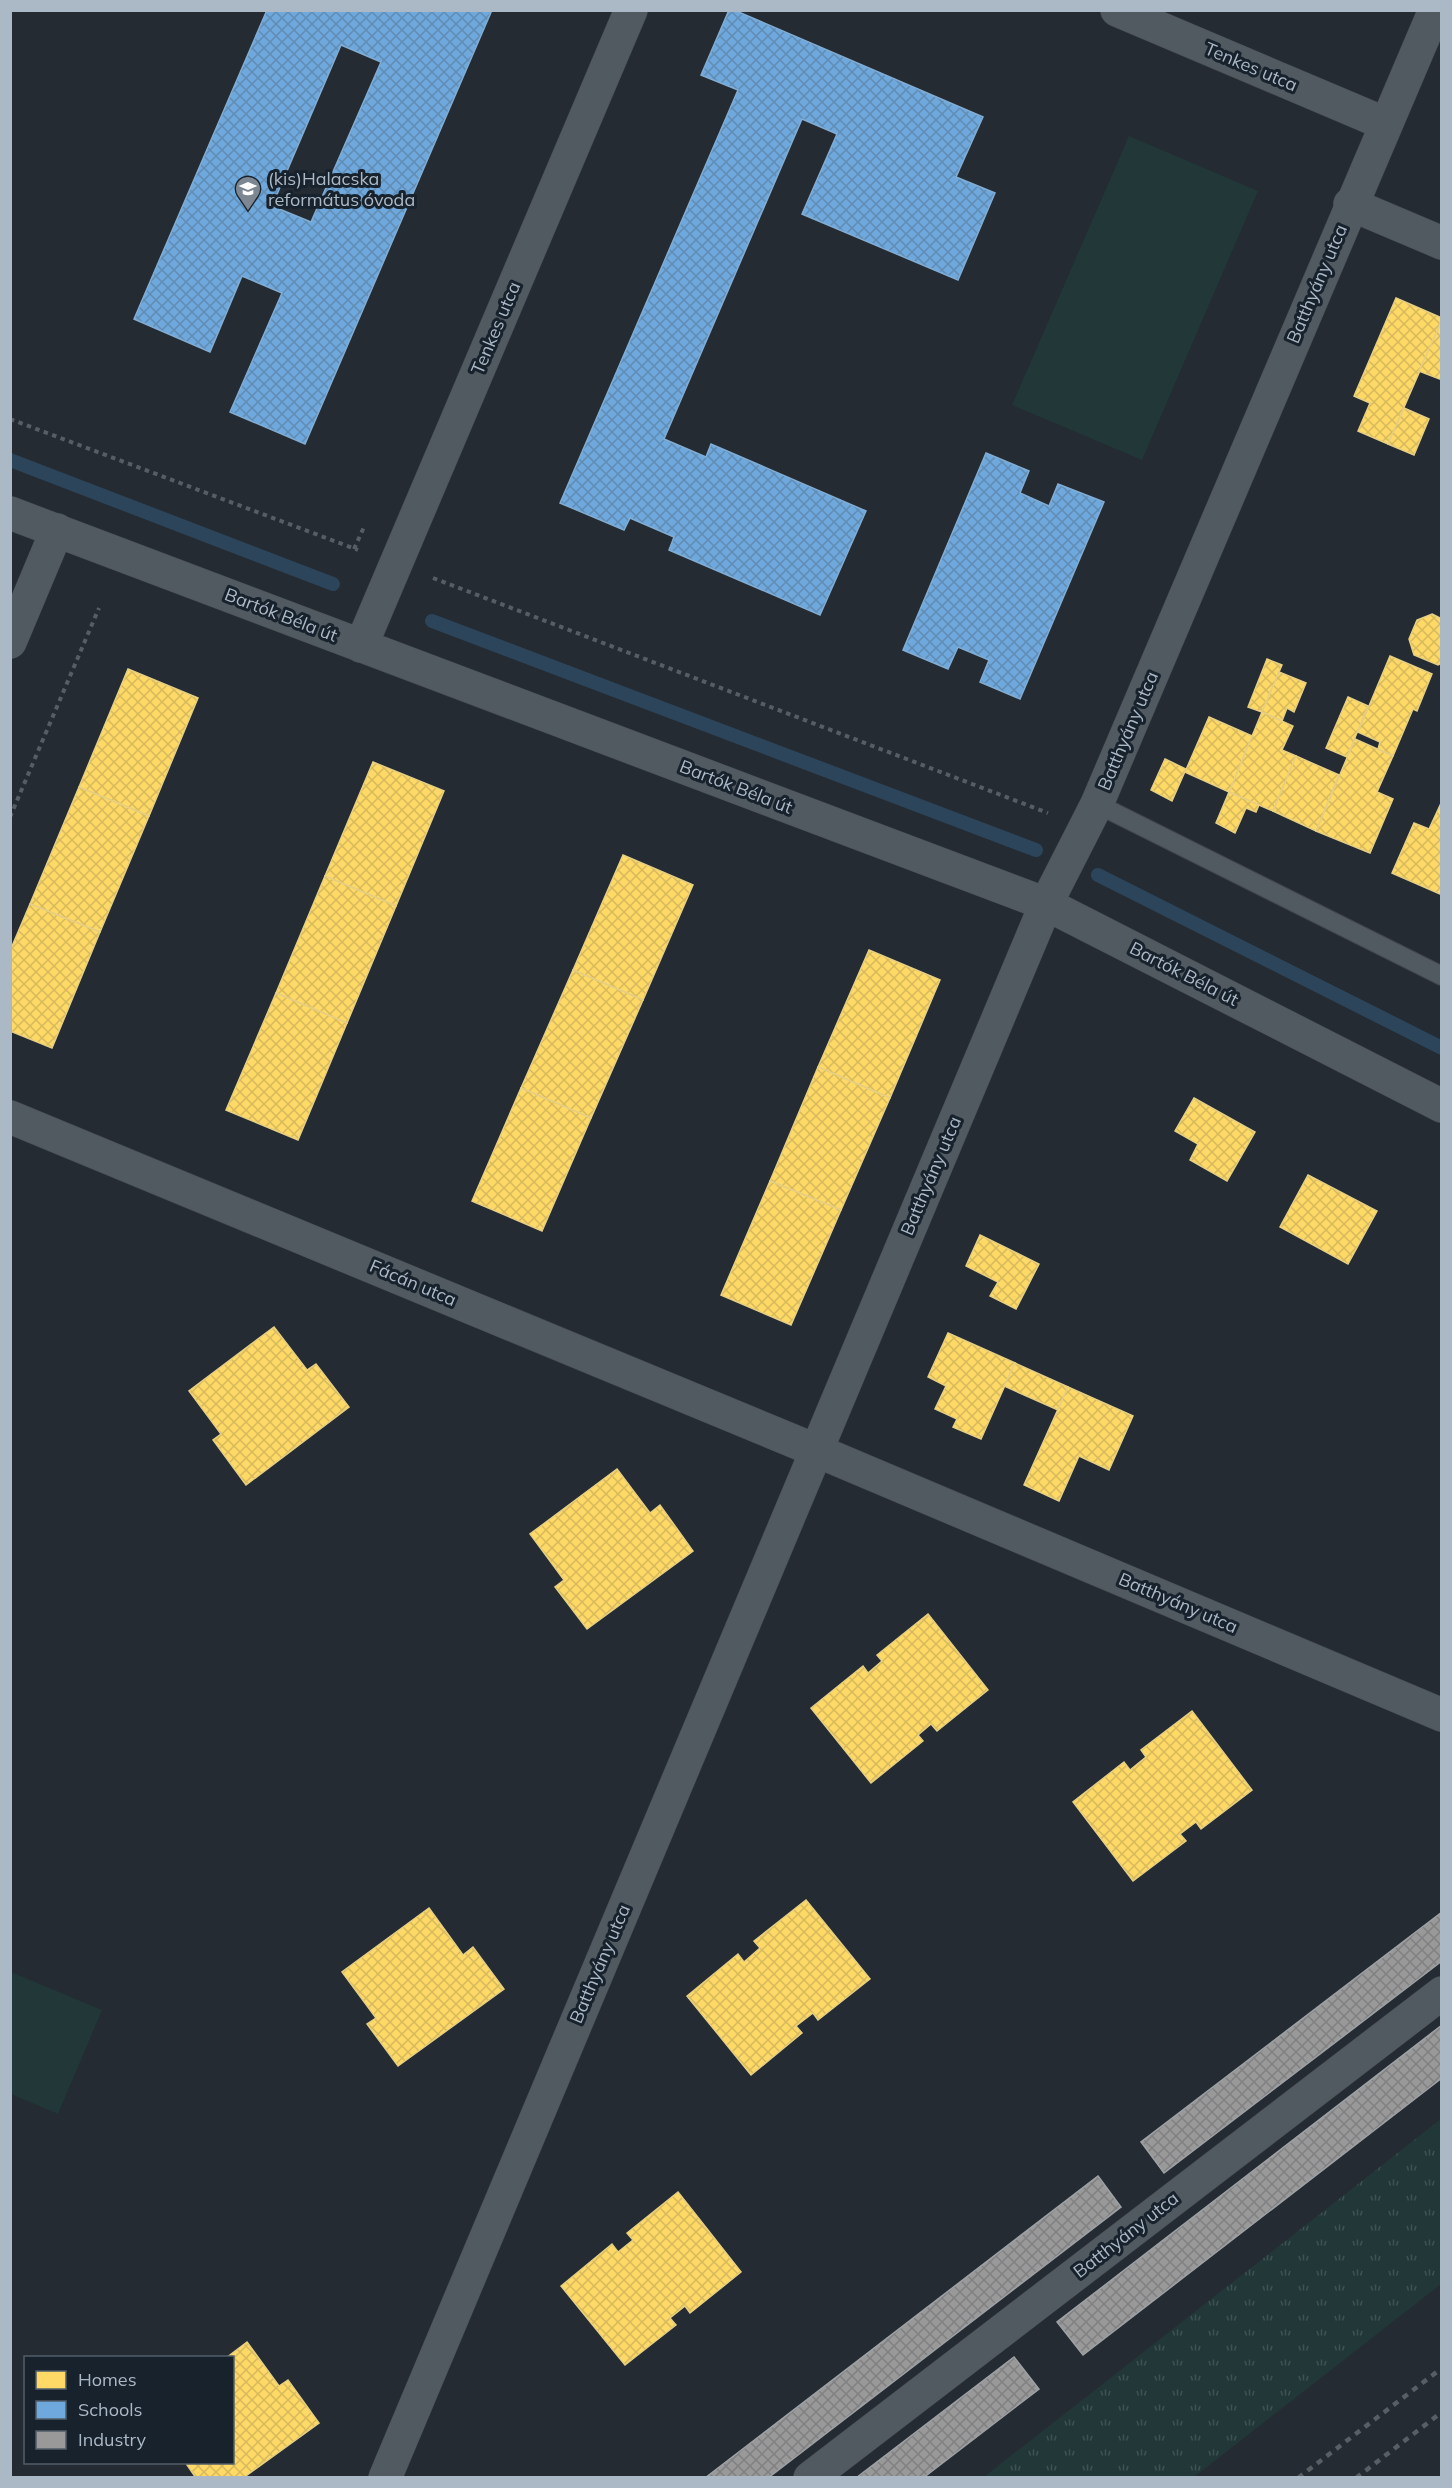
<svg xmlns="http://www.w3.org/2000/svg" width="1452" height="2488" font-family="Mulish,sans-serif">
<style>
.grass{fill:#213738}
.park{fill:url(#park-tufts)}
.homes{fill:url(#homes-cross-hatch);stroke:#e6cf83;stroke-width:1.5}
.schools{fill:url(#schools-cross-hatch);stroke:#81add5;stroke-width:1.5;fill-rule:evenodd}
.industry{fill:url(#industry-cross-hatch);stroke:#9ea2a6;stroke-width:1.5}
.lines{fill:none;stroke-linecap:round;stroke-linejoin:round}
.stream{stroke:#2c455b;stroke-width:14}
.service-casing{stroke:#42474d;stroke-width:20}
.minor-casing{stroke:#42474d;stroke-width:34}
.path{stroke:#565e64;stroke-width:4;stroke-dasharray:4.5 4.5;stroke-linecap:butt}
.service{stroke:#525a61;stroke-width:18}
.minor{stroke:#525a61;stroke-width:33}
.rail{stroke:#575e64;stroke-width:4.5;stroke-dasharray:6 6;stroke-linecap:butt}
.labels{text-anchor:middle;stroke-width:6;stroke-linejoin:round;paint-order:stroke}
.street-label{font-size:18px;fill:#abb8c6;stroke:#17222d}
.poi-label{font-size:18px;fill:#abb8c6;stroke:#17222d;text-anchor:start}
</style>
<defs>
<pattern id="park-tufts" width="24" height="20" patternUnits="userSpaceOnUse" patternTransform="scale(1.5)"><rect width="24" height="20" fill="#213738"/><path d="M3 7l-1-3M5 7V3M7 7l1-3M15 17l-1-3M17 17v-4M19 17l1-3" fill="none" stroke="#3f5253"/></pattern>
<pattern id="homes-cross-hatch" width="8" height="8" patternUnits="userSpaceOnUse" patternTransform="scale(1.5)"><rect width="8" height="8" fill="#ffd966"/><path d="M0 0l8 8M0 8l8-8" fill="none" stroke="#d6b95d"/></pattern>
<pattern id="schools-cross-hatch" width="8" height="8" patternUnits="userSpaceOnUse" patternTransform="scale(1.5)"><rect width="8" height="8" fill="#6fa8dc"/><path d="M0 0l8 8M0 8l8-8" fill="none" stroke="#608cb4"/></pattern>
<pattern id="industry-cross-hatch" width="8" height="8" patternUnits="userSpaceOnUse" patternTransform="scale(1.5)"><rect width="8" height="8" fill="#999"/><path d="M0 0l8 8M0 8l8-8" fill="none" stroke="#808082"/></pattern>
</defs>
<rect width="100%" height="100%" fill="#242b32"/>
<g class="grass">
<polygon points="1129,136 1258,191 1142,460 1012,405"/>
<polygon points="11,1972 102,2010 58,2114 11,2094"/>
</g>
<polygon class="park" points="1441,2119 1441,2284 1194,2477 984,2477"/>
<g class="homes">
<polygon points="1396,298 1442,318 1442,320 1388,444 1358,431 1370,403 1354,396"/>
<polygon points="1442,320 1442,380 1419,371"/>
<polygon points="1404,408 1429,419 1414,455 1388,444"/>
<polygon points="1432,614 1442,619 1442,663 1438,665 1414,655 1409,639 1417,620"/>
<polygon points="1390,656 1432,674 1417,711 1413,709 1393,756 1378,749 1380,742 1358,732"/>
<polygon points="1267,659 1282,665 1262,712 1248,707"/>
<polygon points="128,669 198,698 149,816 79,787"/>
<polygon points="1279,672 1306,683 1294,712 1287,708 1282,721 1262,712"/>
<polygon points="1348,697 1368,706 1347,757 1326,748"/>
<polygon points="1262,712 1293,726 1282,750 1296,756 1273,811 1229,792"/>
<polygon points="1209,717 1252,736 1229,792 1185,772"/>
<polygon points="1355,739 1393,756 1377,792 1393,799 1370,853 1316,831"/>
<polygon points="1296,756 1339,775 1316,831 1273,811"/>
<polygon points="1165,759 1186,769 1172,801 1151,790"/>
<polygon points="373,762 444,791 396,906 325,876"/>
<polygon points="79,787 149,816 100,932 30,904"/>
<polygon points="1229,792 1259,805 1256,812 1246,808 1235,833 1216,823"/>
<polygon points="1442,801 1442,890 1440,894 1392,873 1414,823 1429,829"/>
<polygon points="623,855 693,885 643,1000 573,970"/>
<polygon points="325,876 396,906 347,1023 276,993"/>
<polygon points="30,904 100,932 52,1048 10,1031 10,951"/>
<polygon points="869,950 940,980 890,1098 818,1067"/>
<polygon points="573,970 643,1000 591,1118 521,1088"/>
<polygon points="276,993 347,1023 298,1140 226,1110"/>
<polygon points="818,1067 890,1098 841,1210 770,1181"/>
<polygon points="521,1088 591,1118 542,1231 472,1201"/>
<polygon points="1194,1098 1255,1132 1227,1181 1190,1160 1198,1144 1175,1131"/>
<polygon points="1308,1175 1377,1211 1348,1264 1280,1227"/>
<polygon points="770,1181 841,1210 791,1325 721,1295"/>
<polygon points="980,1235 1039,1264 1016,1309 990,1296 998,1282 966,1266"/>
<polygon points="274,1327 307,1370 316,1364 349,1407 246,1485 213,1440 221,1434 189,1391"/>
<polygon points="948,1333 1015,1363 981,1439 953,1427 957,1419 935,1409 946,1386 928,1377"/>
<polygon points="1015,1363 1068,1387 1058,1410 1004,1386"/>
<polygon points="1068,1387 1133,1416 1109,1470 1079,1456 1059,1501 1024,1485"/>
<polygon points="617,1469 650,1513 660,1505 693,1551 587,1629 555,1587 564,1580 530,1534"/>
<polygon points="928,1614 988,1690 937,1731 931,1724 918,1735 923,1741 871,1783 811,1708 863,1666 868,1673 882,1661 877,1655"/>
<polygon points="1192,1711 1252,1790 1201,1829 1196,1822 1180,1834 1186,1841 1133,1881 1073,1802 1124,1762 1130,1770 1146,1757 1141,1750"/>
<polygon points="806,1900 870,1979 818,2020 813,2013 796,2026 802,2033 751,2075 687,1996 738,1954 744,1962 760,1948 754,1941"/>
<polygon points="429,1908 463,1955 473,1947 504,1989 398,2066 367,2024 376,2018 342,1972"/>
<polygon points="678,2192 741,2272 690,2313 685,2306 670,2318 676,2325 625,2365 561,2286 612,2244 618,2252 633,2240 627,2233"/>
<polygon points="247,2342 279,2386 288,2380 319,2423 243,2478 196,2478 185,2462 232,2462 232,2358 226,2358"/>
</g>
<g class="schools">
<path d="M267 10H492L305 444 230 412 282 293 242 276 210 352 134 319ZM341 45 381 62 311 222 272 206Z"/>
<polygon points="729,10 734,10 983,117 956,177 995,193 958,280 802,214 837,134 802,119 664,439 706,457 711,444 866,511 820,615 669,550 674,537 630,518 624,530 560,503 738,90 701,75"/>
<polygon points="986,453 1029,471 1020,493 1049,506 1058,484 1104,502 1020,699 980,682 989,660 958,647 948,669 903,650"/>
</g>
<g class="industry">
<polygon points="1442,1912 1442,1961 1164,2173 1141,2142"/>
<polygon points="1442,2025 1442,2078 1083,2355 1057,2322"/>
<polygon points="1098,2176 1121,2207 768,2478 705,2478"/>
<polygon points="1014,2357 1039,2389 923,2478 856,2478"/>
</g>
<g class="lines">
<g class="stream">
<polyline points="10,460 333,584"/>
<polyline points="432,621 1036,850"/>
<polyline points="1098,875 1442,1048"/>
</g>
<defs>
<polyline id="service" points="1097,804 1442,976"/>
<g id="minor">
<polyline points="1117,10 1386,124"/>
<polyline points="1350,204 1442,243"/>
<polyline points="10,513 1046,904 1442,1106"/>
<polyline points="10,642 57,530"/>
<polyline points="361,646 631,10"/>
<polyline points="10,1117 815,1450 1442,1715"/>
<polyline points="385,2478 1046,904 1097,804 1435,10"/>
<polyline points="810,2478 1442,1993"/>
</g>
</defs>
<use href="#service" class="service-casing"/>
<use href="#minor" class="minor-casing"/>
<g class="path">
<polyline points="10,419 358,550"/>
<polyline points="354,549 364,527"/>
<polyline points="433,578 1048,813"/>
<polyline points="10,817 99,608"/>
</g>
<use href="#service" class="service"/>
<use href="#minor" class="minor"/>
<g class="rail">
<polyline points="1298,2478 1442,2368"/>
<polyline points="1356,2478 1442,2412"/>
</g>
</g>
<defs>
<symbol id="school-pin" viewBox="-11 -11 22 30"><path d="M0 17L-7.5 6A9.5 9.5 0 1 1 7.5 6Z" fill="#7c8792" stroke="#17222d"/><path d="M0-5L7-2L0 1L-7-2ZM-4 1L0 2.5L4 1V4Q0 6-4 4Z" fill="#fff"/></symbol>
</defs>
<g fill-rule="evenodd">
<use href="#school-pin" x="233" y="174" width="30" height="40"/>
</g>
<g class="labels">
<g class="street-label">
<text transform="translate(1251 67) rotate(23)" y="6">Tenkes utca</text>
<text transform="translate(1317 284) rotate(-67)" y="6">Batthyány utca</text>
<text transform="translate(496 328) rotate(-67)" y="6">Tenkes utca</text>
<text transform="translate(281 615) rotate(21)" y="6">Bartók Béla út</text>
<text transform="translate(1128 731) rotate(-67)" y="6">Batthyány utca</text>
<text transform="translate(736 787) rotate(21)" y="6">Bartók Béla út</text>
<text transform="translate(1184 974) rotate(27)" y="6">Bartók Béla út</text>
<text transform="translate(931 1176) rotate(-67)" y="6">Batthyány utca</text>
<text transform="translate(413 1283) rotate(23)" y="6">Fácán utca</text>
<text transform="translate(1178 1603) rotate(23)" y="6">Batthyány utca</text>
<text transform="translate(600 1964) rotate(-67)" y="6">Batthyány utca</text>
<text transform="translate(1126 2235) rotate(-38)" y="6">Batthyány utca</text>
</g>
<g class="poi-label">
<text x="268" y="185">(kis)Halacska<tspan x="268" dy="21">református óvoda</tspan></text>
</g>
</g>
<rect width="1452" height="2488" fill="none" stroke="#abb8c6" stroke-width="24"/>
<rect x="24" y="2356" width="210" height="108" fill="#17222d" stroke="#525e6a" stroke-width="1.5"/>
<rect x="36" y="2371" width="30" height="18" fill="#ffd966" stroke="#525e6a" stroke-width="1.5"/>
<text x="78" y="2386" font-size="18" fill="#abb8c6">Homes</text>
<rect x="36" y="2401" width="30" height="18" fill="#6fa8dc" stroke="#525e6a" stroke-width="1.5"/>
<text x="78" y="2416" font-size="18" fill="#abb8c6">Schools</text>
<rect x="36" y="2431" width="30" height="18" fill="#999999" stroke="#525e6a" stroke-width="1.5"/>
<text x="78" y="2446" font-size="18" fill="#abb8c6">Industry</text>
</svg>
